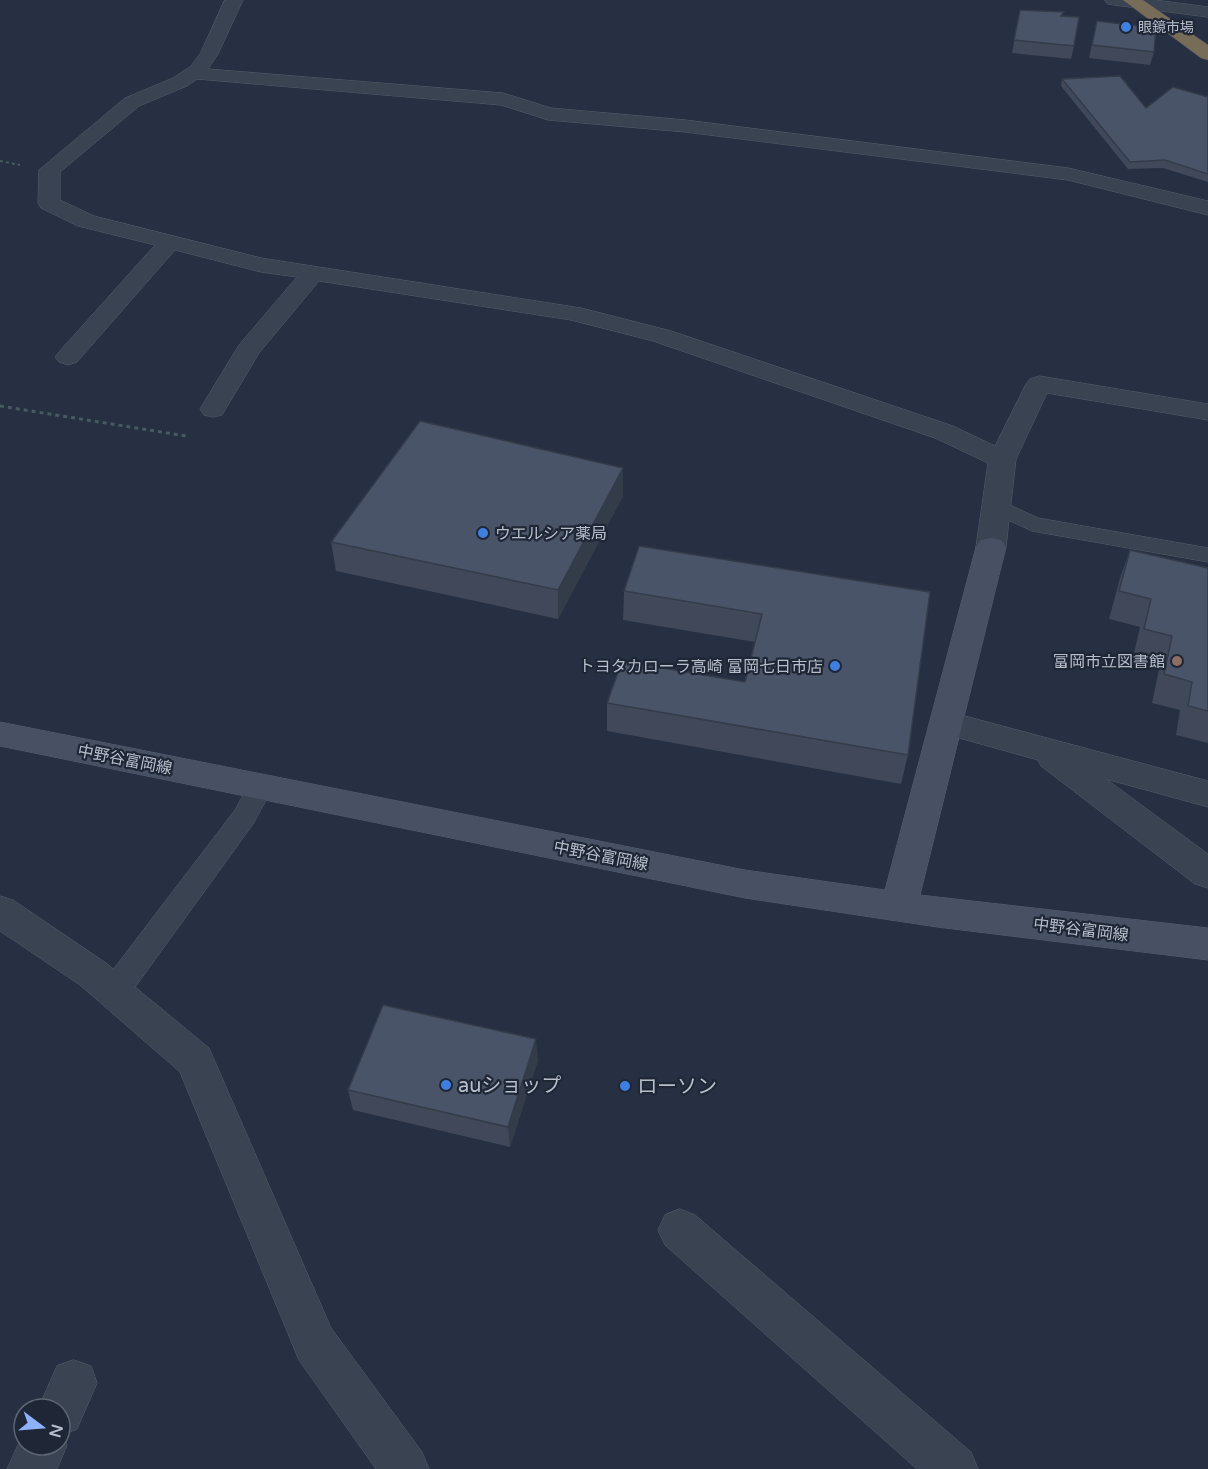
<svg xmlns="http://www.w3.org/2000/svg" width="1208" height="1469" font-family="'Varela Round','Noto Sans JP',sans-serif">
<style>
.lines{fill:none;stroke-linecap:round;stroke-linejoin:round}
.lane-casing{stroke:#555e6c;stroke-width:1}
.street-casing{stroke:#555e6c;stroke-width:1}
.secondary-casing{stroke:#555e6c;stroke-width:1}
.highway-casing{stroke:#424b59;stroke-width:1}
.path-far1{stroke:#465b5f;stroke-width:2;stroke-dasharray:3 3;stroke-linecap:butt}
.path{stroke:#465b5f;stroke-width:3;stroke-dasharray:4 4;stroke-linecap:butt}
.lane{fill:#3a4351;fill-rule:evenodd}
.street{fill:#3a4351;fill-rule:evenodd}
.secondary{fill:#485164;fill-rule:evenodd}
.highway{fill:#776c57;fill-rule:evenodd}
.wall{fill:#404859}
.shaded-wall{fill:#343b49}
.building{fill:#4a5468;stroke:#343b49;stroke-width:1.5}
.shop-dot{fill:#3f7fe0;stroke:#1f2737;stroke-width:2}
.education-dot{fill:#8d6e63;stroke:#1f2737;stroke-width:2}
.labels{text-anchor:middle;stroke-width:4.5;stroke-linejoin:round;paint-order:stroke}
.far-poi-label{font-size:14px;fill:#b7becb;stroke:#1f2737;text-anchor:start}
.poi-label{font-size:16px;fill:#b7becb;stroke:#1f2737;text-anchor:end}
.street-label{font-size:16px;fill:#b7becb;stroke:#1f2737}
.near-poi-label{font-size:20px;fill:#b7becb;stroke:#1f2737;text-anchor:start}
</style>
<rect width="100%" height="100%" fill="#263042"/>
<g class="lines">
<defs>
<g id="lane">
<polygon points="997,499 1038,518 1208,548 1208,562 1032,531 989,511 986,506 989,501"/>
<polygon points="261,776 270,779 274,786 253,824 125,1001 114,1005 103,1001 99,992 103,983 235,810 252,779"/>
</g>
<g id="street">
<polygon points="225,0 243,0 218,54 208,69 503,93 551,108 685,120 1068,168 1208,201 1208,215 1068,180 685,132 548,120 501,105 197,79 187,86 139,106 60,172 60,200 94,216 261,258 581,308 671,331 953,426 995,446 1026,384 1030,379 1039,376 1208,404 1208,420 1047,393 1016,459 1006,547 1001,554 991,556 981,554 976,547 988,463 935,438 653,341 571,320 319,281 259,353 222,415 213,417 204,415 200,409 239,345 297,277 261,272 175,250 77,362 68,365 59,362 55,357 59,352 155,245 78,226 41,208 38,203 39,170 125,98 173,78 191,66 200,54"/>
<polygon points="1105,0 1155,0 1208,7 1208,17 1114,5 1108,4"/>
<polygon points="946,711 1208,781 1208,807 1106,779 1208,854 1208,888 1195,884 1041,766 1038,760 934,731 930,723 934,715"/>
<polygon points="0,896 13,900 106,963 209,1048 331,1328 422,1452 429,1469 376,1469 299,1360 180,1072 80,985 0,931"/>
<polygon points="680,1209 695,1215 971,1452 978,1469 917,1469 665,1245 658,1230 665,1215"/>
<polygon points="74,1360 91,1366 97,1383 77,1429 63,1435 67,1445 57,1469 7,1469 24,1432 24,1445 60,1445 60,1409 38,1409 57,1366"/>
</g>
<polygon id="secondary" points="991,538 1001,540 1006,547 920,895 1208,928 1208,960 937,927 745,898 0,746 0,722 745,870 885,890 976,547 981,540"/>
<polygon id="highway" points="1123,0 1143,0 1208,45 1208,60 1201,58"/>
</defs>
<use href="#lane" class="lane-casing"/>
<use href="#street" class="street-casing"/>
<use href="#secondary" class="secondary-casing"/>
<use href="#highway" class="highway-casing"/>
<polyline class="path-far1" points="0,161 20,165"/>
<polyline class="path" points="0,406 186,436"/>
<use href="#lane" class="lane"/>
<use href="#street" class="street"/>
<use href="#secondary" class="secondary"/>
<use href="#highway" class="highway"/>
</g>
<g class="wall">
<polygon points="1020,10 1063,16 1074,46 1071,59 1012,53"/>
<polygon points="1097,21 1154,52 1150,65 1089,58"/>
<polygon points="1062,79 1146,108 1208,97 1208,182 1163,168 1128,169 1061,86"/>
<polygon points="623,468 623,496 558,619 336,571 331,542"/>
<polygon points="1130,550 1208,568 1208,743 1176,735 1180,710 1152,703 1160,665 1133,658 1140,627 1109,619 1120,578"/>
<polygon points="624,591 930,592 908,755 901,784 607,731 607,703 745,682 755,642 623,620"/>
<polygon points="538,1060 510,1147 353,1110 348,1090"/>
</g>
<g class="shaded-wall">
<polygon points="623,468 623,496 558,619 558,590"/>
<polygon points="536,1039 538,1060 510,1147 508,1127"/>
</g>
<g class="building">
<polygon points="1020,10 1064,12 1061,16 1079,17 1074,46 1014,40"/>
<polygon points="1097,21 1156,28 1154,52 1092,45"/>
<polygon points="1120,76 1146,108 1173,87 1208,97 1208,174 1165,160 1130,162 1062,79"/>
<polygon points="420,421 623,468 558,590 331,542"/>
<polygon points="639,546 930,592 908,755 607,703 622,661 745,682 762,614 624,591"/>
<polygon points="1130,550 1208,568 1208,711 1188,706 1192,682 1164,674 1172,636 1144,629 1151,599 1119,591"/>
<polygon points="383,1005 536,1039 508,1127 348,1090"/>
</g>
<g class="shop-dot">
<circle cx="1126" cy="27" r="6"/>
<circle cx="483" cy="533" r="6"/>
<circle cx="835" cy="666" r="6"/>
<circle cx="446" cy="1085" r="6"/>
<circle cx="625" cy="1086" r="6"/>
</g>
<circle class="education-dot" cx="1177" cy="661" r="6"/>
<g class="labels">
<g class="far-poi-label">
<text x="1138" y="32">眼鏡市場</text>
</g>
<g class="poi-label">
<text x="495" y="539" text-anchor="start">ウエルシア薬局</text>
<text x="1165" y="667">富岡市立図書館</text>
<text x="823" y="672">トヨタカローラ高崎 富岡七日市店</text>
</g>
<g class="street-label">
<text transform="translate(125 759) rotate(11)" y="6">中野谷富岡線</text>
<text transform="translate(601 855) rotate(11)" y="6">中野谷富岡線</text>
<text transform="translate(1081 929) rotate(7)" y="6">中野谷富岡線</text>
</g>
<g class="near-poi-label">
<text x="458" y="1092">auショップ</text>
<text x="637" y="1093">ローソン</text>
</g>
</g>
<g transform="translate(42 1427) rotate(106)"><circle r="28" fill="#1f2737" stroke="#5c6372" stroke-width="1.5"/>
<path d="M0-4.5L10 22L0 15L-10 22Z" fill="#8eb2f9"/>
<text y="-9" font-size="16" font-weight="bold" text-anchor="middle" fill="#b7becb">N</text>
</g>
</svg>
